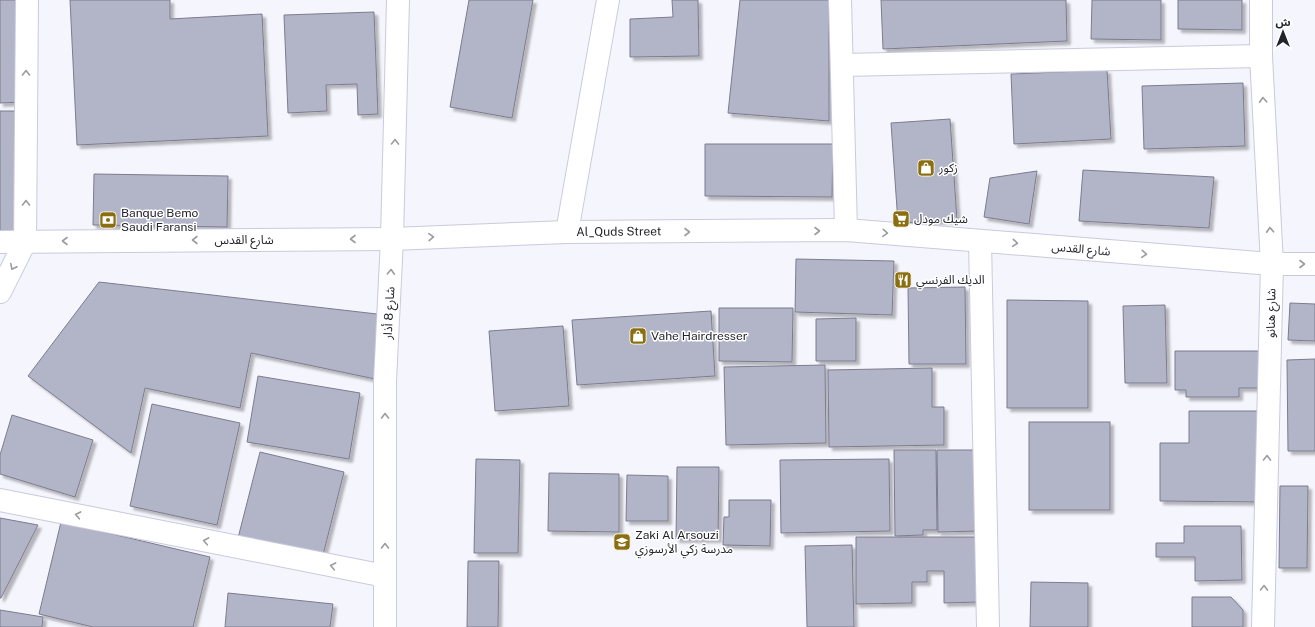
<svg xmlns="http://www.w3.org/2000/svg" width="1315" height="627" font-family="'Public Sans','Noto Sans Arabic',sans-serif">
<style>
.building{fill:#b2b4c7;stroke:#7b7c8e;filter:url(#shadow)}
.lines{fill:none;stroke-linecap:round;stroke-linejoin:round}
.minor-casing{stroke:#c9cadd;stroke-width:24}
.tertiary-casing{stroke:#c9cadd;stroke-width:24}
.secondary-casing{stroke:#c9cadd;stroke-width:24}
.minor{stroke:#fff;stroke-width:22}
.tertiary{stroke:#fff;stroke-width:22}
.secondary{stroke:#fff;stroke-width:22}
.oneway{stroke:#9c9ca0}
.labels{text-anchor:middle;stroke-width:3;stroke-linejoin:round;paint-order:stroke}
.poi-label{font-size:12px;fill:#23242b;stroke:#fff;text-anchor:start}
.street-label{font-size:12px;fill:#23242b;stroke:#fff}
</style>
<defs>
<filter id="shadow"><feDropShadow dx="3.5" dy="3.5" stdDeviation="1" flood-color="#0004"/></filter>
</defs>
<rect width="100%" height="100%" fill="#f5f5fd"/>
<g class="building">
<polygon points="0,0 18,0 22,102 0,103"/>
<polygon points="70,0 170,0 170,19 262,14 268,136 77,145"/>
<polygon points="469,0 533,0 512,118 450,107"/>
<polygon points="672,0 698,0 699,56 630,57 630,19 673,17"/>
<polygon points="740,0 829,0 829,121 728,113"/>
<polygon points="881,0 1066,0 1067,41 883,49"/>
<polygon points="1092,0 1161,0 1161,40 1091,39"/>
<polygon points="1178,0 1242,0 1242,30 1178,29"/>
<polygon points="374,12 378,114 358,115 357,84 326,85 327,111 288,113 284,15"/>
<polygon points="1107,70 1111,139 1014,144 1011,74"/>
<polygon points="1243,83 1245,146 1144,149 1142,86"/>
<rect x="0" y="111" width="16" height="124"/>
<polygon points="950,119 957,220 898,223 891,123"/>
<polygon points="705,144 833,144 832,197 705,196"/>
<polygon points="1083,170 1214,177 1209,228 1079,221"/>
<polygon points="1037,171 1029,224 984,217 990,178"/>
<polygon points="94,174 228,176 227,227 93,225"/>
<polygon points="796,259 894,261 892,315 795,312"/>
<polygon points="99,282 377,314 380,380 251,353 240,408 145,388 131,453 28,376"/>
<polygon points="965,287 966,364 909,364 908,288"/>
<polygon points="1007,300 1088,301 1088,408 1007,408"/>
<polygon points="1290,303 1315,304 1315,341 1288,340"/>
<polygon points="1165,305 1167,383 1125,383 1123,306"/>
<polygon points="719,308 793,308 792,362 719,361"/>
<polygon points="711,311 715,376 577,385 572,320"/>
<polygon points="856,318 856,361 816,361 816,319"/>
<polygon points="563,326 569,406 495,411 489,331"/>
<polygon points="1175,351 1261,351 1261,388 1239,388 1239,397 1186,397 1186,390 1175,390"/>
<polygon points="1315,359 1315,451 1288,451 1287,360"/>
<polygon points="825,365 826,443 726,445 724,367"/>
<polygon points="932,368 932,407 944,407 944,445 829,447 828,370"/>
<polygon points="258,376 360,393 349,459 247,442"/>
<polygon points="152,404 240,423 217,525 130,506"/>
<polygon points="1189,411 1263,411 1263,502 1160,501 1160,443 1189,443"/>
<polygon points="12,415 93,440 75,497 0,474 0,455"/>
<rect x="1029" y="422" width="81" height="88"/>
<polygon points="894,450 936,450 937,530 923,530 923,535 895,536"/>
<polygon points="937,450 978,450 979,531 938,532"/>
<polygon points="260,452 344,472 322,559 238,538"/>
<polygon points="476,459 520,460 518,553 474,553"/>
<polygon points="889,459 890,531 781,533 780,460"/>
<polygon points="677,467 719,467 718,539 676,539"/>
<polygon points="549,473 619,474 619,532 548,531"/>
<polygon points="627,475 668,476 668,521 626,521"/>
<polygon points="1280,486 1308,486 1307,568 1279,568"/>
<polygon points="729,500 771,500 770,546 723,545 724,517 729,517"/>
<polygon points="0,518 38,525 1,598 0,598"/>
<polygon points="61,522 210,557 193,627 93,627 39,614"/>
<polygon points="1184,526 1241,526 1242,580 1195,581 1195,557 1156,557 1156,543 1184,543"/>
<polygon points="856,537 979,537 979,602 944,603 944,571 927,571 927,582 912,582 912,603 856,604"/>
<polygon points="852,545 854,627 807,627 805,546"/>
<polygon points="468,561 499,561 498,627 467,627"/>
<polygon points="1031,582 1088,583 1088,627 1030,627"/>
<polygon points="228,593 333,604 330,627 225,627"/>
<polygon points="1192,597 1231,597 1243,610 1243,627 1192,627"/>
<polygon points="0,610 43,617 42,627 0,627"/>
</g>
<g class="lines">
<defs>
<g id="minor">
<polyline points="840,0 846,230"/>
<polyline points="842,65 1261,56"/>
<polyline points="567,232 608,0"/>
<polyline points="980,241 988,627"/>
<polyline points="0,292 25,242 27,0"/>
<polyline points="0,500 385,576"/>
</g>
<g id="tertiary">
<polyline points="1261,0 1261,56 1272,264 1263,627"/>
<polyline points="0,242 392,239"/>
</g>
<g id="secondary">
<path id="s1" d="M392 239 567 232 846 230 1272 264H1315"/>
<polyline points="385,627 385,381 392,239 398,0"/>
</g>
</defs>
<use href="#minor" class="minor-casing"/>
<use href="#tertiary" class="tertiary-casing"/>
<use href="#secondary" class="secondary-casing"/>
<use href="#minor" class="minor"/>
<use href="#tertiary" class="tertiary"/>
<use href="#secondary" class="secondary"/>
</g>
<defs><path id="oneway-chevron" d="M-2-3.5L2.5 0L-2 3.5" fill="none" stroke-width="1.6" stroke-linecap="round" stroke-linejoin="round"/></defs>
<g class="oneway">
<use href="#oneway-chevron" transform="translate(26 73) rotate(-90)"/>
<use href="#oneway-chevron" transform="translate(1263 100) rotate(-93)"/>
<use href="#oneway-chevron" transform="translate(395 142) rotate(-89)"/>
<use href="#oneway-chevron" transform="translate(26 203) rotate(-90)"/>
<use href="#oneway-chevron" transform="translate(1270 230) rotate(-93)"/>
<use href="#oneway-chevron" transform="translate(817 231)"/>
<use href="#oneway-chevron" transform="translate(687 232)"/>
<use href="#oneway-chevron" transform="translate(885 233) rotate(4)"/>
<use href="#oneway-chevron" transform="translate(431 237) rotate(-2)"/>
<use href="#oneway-chevron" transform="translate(353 239) rotate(180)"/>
<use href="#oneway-chevron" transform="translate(195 240) rotate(180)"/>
<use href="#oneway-chevron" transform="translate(65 241) rotate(180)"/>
<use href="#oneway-chevron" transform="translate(1015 243) rotate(5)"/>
<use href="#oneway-chevron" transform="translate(1144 254) rotate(5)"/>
<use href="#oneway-chevron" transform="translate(1302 264)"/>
<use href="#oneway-chevron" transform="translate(13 267) rotate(117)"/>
<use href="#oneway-chevron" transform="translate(391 272) rotate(-87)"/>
<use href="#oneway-chevron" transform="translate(385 416) rotate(-90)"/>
<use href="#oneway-chevron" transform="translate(1267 458) rotate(-89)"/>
<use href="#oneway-chevron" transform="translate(78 515) rotate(-169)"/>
<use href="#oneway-chevron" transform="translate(206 541) rotate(-169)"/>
<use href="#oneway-chevron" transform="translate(385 546) rotate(-90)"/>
<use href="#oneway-chevron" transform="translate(333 566) rotate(-169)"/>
<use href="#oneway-chevron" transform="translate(1264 588) rotate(-89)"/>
</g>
<defs>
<symbol id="shop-square" viewBox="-11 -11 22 22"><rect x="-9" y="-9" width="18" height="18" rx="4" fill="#8b6e0f" stroke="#fff"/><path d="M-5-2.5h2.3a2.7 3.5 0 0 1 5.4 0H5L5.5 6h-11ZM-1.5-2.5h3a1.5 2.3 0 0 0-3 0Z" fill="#fff"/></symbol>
<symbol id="supermarket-square" viewBox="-11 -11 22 22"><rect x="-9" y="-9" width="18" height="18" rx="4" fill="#8b6e0f" stroke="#fff"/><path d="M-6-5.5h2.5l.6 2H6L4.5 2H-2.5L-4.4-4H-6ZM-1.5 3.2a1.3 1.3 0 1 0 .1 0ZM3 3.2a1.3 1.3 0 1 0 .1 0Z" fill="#fff"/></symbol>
<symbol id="bank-square" viewBox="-11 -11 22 22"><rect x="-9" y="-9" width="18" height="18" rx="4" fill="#8b6e0f" stroke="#fff"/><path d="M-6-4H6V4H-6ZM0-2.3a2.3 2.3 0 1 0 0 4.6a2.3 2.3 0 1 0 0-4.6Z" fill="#fff"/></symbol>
<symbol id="restaurant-square" viewBox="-11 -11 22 22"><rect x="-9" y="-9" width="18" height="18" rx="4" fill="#8b6e0f" stroke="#fff"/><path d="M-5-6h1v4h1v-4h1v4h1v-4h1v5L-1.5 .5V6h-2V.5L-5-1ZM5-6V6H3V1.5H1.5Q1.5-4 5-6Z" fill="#fff"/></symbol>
<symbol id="school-square" viewBox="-11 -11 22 22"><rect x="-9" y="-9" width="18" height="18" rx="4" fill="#8b6e0f" stroke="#fff"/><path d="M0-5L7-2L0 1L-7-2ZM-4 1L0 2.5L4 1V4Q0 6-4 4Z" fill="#fff"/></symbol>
</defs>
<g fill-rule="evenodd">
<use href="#shop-square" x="916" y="158" width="20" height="20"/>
<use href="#supermarket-square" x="891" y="209" width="20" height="20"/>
<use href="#bank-square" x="98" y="210" width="20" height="20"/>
<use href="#restaurant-square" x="893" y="270" width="20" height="20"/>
<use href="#shop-square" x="628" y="326" width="20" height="20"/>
<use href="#school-square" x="612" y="532" width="20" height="20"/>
</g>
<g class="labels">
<g class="poi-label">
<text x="939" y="172">زكور</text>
<text x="121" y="217">Banque Bemo<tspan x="121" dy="14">Saudi Faransi</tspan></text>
<text x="914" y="223">شيك مودل</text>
<text x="916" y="284">الديك الفرنسي</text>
<text x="651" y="340">Vahe Hairdresser</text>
<text x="635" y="539">Zaki Al Arsouzi<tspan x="635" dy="14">مدرسة زكي الأرسوزي</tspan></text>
</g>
<g class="street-label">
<text dy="4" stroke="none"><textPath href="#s1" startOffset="227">Al_Quds Street</textPath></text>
<text x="244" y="244">شارع القدس</text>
<text transform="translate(1081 249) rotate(5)" y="4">شارع القدس</text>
<text transform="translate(389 313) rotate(-87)" y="4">شارع 8 أذار</text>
<text transform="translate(1271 313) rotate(-89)" y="4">شارع هنانو</text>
</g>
</g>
<g transform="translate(1283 32)" stroke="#ffffff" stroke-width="3" paint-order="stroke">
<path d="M0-3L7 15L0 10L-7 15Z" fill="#23242b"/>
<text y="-6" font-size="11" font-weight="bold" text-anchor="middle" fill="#23242b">ش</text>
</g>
</svg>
